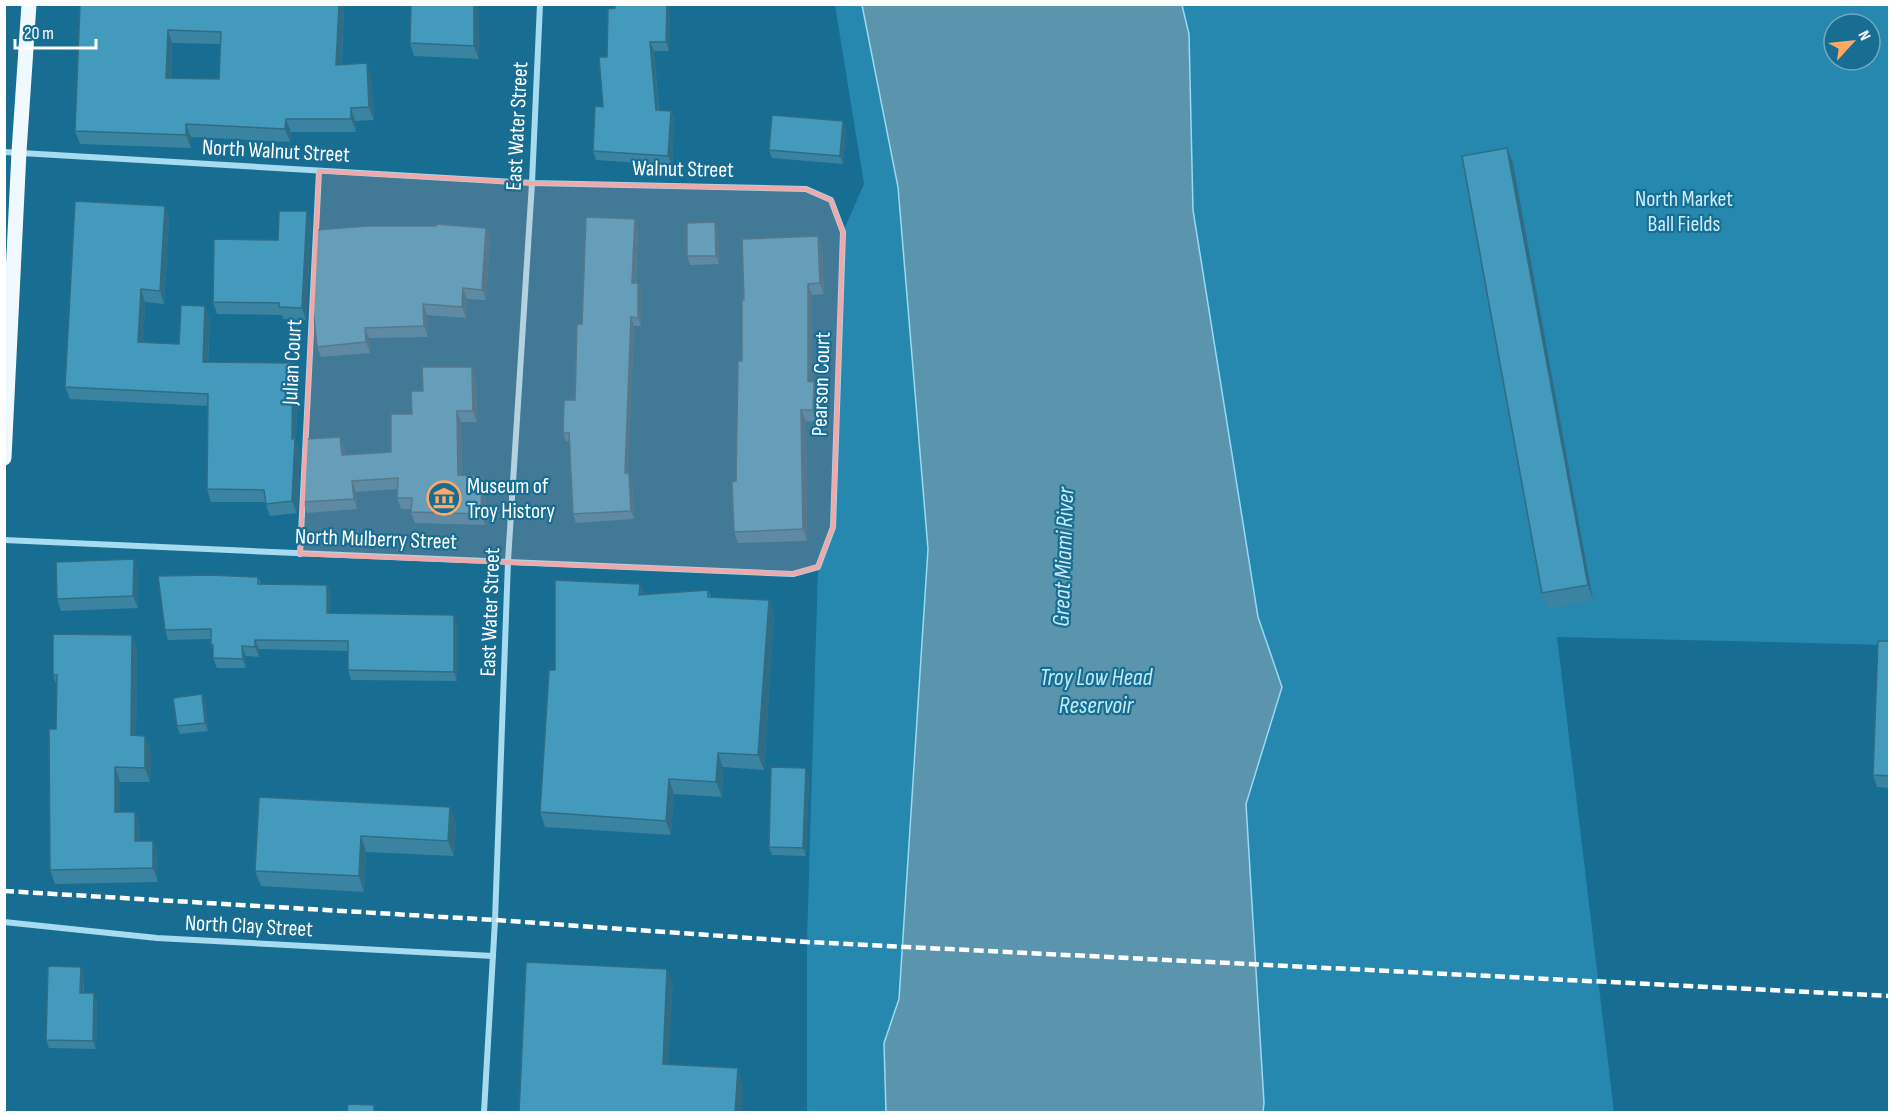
<svg xmlns="http://www.w3.org/2000/svg" width="1894" height="1117" font-family="'Sofia Sans Condensed',sans-serif">
<style>
.green{fill:#2688af;fill-rule:evenodd}
.water{fill:#5a95ad;stroke:#98daf3;stroke-width:1.5}
.lines{fill:none;stroke-linecap:round;stroke-linejoin:round}
.street{stroke:#a6dbf0;stroke-width:6}
.primary{stroke:#eff9ff;stroke-width:15}
.rail{stroke:#fff;stroke-width:4.5;stroke-dasharray:10 4.5;stroke-linecap:butt}
.wall{fill:#3a84a2;fill-rule:evenodd}
.shaded-wall{fill:#306c84}
.building{fill:#449abc;stroke:#306c84;stroke-width:1.5;fill-rule:evenodd}
.marked{fill:#efa9a9;fill-opacity:0.2;stroke:#efa9a9;stroke-width:4.5;stroke-linejoin:round}
.labels{text-anchor:middle;stroke-width:4.5;stroke-linejoin:round;paint-order:stroke}
.street-label{font-size:22px;fill:#fff;stroke:#176d92}
.park-label{font-size:22px;fill:#cceefb;stroke:#176d92}
.poi-label{font-size:22px;fill:#fff;stroke:#176d92;text-anchor:start}
.water-label{font-size:24px;font-style:italic;fill:#c5ebf9;stroke:#176d92}
</style>
<rect width="100%" height="100%" fill="#176d92"/>
<g class="green">
<polygon points="835,5 862,5 898,187 928,549 899,999 884,1044 886,1112 807,1112 807,942 818,567 833,527 843,232 864,184"/>
<path d="M1182 5H1889V645L1557 637 1614 1112H1263L1264 1103 1246 804 1282 687 1258 617 1193 210 1189 34ZM1834 24H1870V60H1834Z"/>
</g>
<polygon class="water" points="862,5 1182,5 1189,34 1193,210 1258,617 1282,687 1246,804 1264,1103 1263,1112 886,1112 884,1043 899,999 928,549 898,187"/>
<g class="lines">
<g class="street">
<path d="M4 152 532 183 806 189 831 200 843 232 833 527 818 567 793 574C531 561 267 553 4 540"/>
<polyline points="300,554 319,171"/>
<polyline points="4,922 157,938 493,956"/>
<polyline points="484,1112 495,920 508,561 532,183 540,4"/>
</g>
<polyline class="primary" points="4,458 19,152 29,4"/>
<polyline class="rail" points="4,891 495,920 807,942 1890,996"/>
</g>
<g class="wall">
<path d="M80 4H344L342 65 371 76 374 120 355 121 356 132H291L290 142 191 137V148L80 144 75 131ZM172 43 220 44 219 79 171 78Z"/>
<polygon points="411,4 478,4 479,59 414,56 410,43"/>
<polygon points="615,4 670,4 669,51 654,51 659,110 671,111 674,120 672,165 596,160 593,151 603,107 607,57"/>
<polygon points="843,121 846,129 843,164 772,158 769,150"/>
<polygon points="1507,148 1513,163 1593,600 1548,609 1542,593"/>
<polygon points="165,206 169,219 164,304 145,302 143,342 179,344 210,319 208,362 293,363 297,375 296,441 300,451 297,513 270,516 265,502 211,502 207,489 208,406 70,399 65,387"/>
<polygon points="307,211 311,223 306,320 283,319 282,315 217,314 213,302 278,240"/>
<polygon points="638,227 636,283 638,283 641,291 641,326 634,326 628,473 632,481 634,519 576,523 573,514 569,441 566,441 563,433 575,400 582,324"/>
<polygon points="486,228 490,238 486,300 467,299 466,318 427,315 428,337 369,338 370,353 321,357 317,347"/>
<polygon points="718,231 719,264 690,265 687,256"/>
<polygon points="818,236 822,247 824,294 812,295 812,382 814,382 819,393 817,422 806,421 807,541 738,543 734,532 744,300"/>
<polygon points="472,367 476,378 477,422 461,422 462,475 486,487 485,525 415,523 411,512 411,509 401,509 397,498 397,489 356,492 357,509 307,513 303,502 340,437 344,448 345,455 391,452 423,391"/>
<polygon points="134,559 138,571 138,608 61,611 57,599"/>
<polygon points="258,577 261,584 327,585 331,595 330,613 458,625 457,681 351,680 348,670 348,651 259,649 259,657 246,656 246,668 217,668 213,658 213,651 211,645 211,639 168,640 165,630"/>
<polygon points="640,584 644,594 708,590 711,597 769,600 774,615 764,770 723,767 722,797 674,794 671,835 545,827 540,812 555,670"/>
<polygon points="132,635 137,649 136,735 145,736 151,750 150,782 120,782 120,812 135,812 140,826 140,841 153,841 158,855 158,882 55,884 50,870 56,729 57,686 53,675"/>
<polygon points="1890,641 1890,788 1877,787 1873,775"/>
<polygon points="202,694 205,702 208,731 180,734 177,726"/>
<polygon points="809,776 806,856 772,855 769,847"/>
<polygon points="259,797 456,822 454,856 366,852 364,892 261,886 255,871"/>
<polygon points="84,976 84,993 97,1001 96,1049 49,1048 46,1040"/>
</g>
<g class="shaded-wall">
<polygon points="339,4 344,4 341,78 336,65"/>
<polygon points="474,4 478,4 479,59 474,46"/>
<polygon points="667,4 670,4 669,51 666,42"/>
<polygon points="168,30 172,43 170,91 166,78"/>
<polygon points="650,42 654,51 659,119 656,110"/>
<polygon points="367,63 371,76 374,120 369,107"/>
<polygon points="351,108 355,121 356,132 351,119"/>
<polygon points="671,111 674,120 672,165 668,156"/>
<polygon points="286,119 291,132 290,142 285,129"/>
<polygon points="843,121 846,129 843,164 840,156"/>
<polygon points="186,124 191,137 191,148 186,135"/>
<polygon points="1507,148 1513,163 1593,600 1588,585"/>
<polygon points="165,206 169,219 164,304 160,291"/>
<polygon points="307,211 311,223 306,320 302,308"/>
<polygon points="635,219 638,227 635,291 632,283"/>
<polygon points="715,222 718,231 719,264 716,256"/>
<polygon points="486,228 490,238 486,300 482,290"/>
<polygon points="818,236 822,247 824,294 820,283"/>
<polygon points="638,283 641,291 641,326 638,318"/>
<polygon points="808,284 812,295 812,393 808,381"/>
<polygon points="463,288 467,299 466,318 462,307"/>
<polygon points="141,289 145,302 143,354 138,342"/>
<polygon points="423,304 427,315 428,337 424,326"/>
<polygon points="205,306 210,319 207,374 203,362"/>
<polygon points="631,317 634,326 628,481 625,473"/>
<polygon points="365,328 369,338 370,353 366,342"/>
<polygon points="293,363 297,375 296,441 300,451 297,513 292,501"/>
<polygon points="472,367 476,378 477,422 473,411"/>
<polygon points="814,382 819,393 817,422 813,410"/>
<polygon points="801,410 806,421 807,541 803,529"/>
<polygon points="457,411 461,422 462,486 458,475"/>
<polygon points="340,437 344,448 346,466 342,455"/>
<polygon points="629,473 632,481 634,519 631,511"/>
<polygon points="482,476 486,487 485,525 481,514"/>
<polygon points="352,481 356,492 357,509 354,499"/>
<polygon points="134,559 138,571 138,608 133,596"/>
<polygon points="640,584 645,598 639,595"/>
<polygon points="327,585 331,595 330,623 327,613"/>
<polygon points="769,600 774,615 764,770 758,755"/>
<polygon points="454,615 458,625 457,681 454,672"/>
<polygon points="132,635 137,649 136,750 131,735"/>
<polygon points="255,640 259,649 259,657 255,647"/>
<polygon points="242,646 246,656 246,668 243,659"/>
<polygon points="202,694 205,702 208,731 205,723"/>
<polygon points="145,736 151,750 150,782 145,768"/>
<polygon points="718,753 723,767 722,797 716,782"/>
<polygon points="115,767 120,782 120,826 115,812"/>
<polygon points="806,768 809,776 806,856 803,848"/>
<polygon points="669,779 674,794 671,835 666,821"/>
<polygon points="450,807 456,822 454,856 448,841"/>
<polygon points="135,812 140,826 140,856 135,841"/>
<polygon points="361,836 366,852 364,892 359,876"/>
<polygon points="153,841 158,855 158,882 153,868"/>
<polygon points="81,967 84,976 83,1001 80,993"/>
<polygon points="667,969 673,984 668,1079 663,1064"/>
<polygon points="94,993 97,1001 96,1049 93,1041"/>
<polygon points="738,1068 743,1084 742,1113 735,1113"/>
</g>
<g class="building">
<path d="M80 4H339L336 65 367 63 369 107 351 108V119H286L285 129 186 124V135L75 131ZM168 30 221 32 219 79 166 78Z"/>
<polygon points="411,4 474,4 474,46 410,43"/>
<polygon points="615,4 667,4 666,42 650,42 656,110 671,111 668,156 593,151 595,106 603,107 599,57 607,57 608,9 615,8"/>
<polygon points="772,115 843,121 840,156 769,150"/>
<polygon points="1507,148 1588,585 1542,593 1462,156"/>
<polygon points="75,201 165,206 160,291 141,289 138,342 179,344 181,305 205,306 203,362 293,363 292,439 295,438 292,501 266,504 264,490 207,489 208,394 65,387"/>
<polygon points="279,211 307,211 302,308 279,307 279,303 213,302 214,239 278,240"/>
<polygon points="586,217 635,219 632,283 638,283 638,318 631,317 625,473 629,473 631,511 573,514 569,433 563,433 564,400 575,400 577,324 582,324"/>
<polygon points="715,222 716,256 687,256 687,223"/>
<polygon points="436,224 486,228 482,290 463,288 462,307 423,304 424,326 365,328 366,342 317,347 313,309 317,230 366,226 436,226"/>
<polygon points="818,236 820,283 808,284 808,381 814,382 813,410 801,410 803,529 734,532 732,482 736,481 738,361 742,361 742,300 744,300 742,239"/>
<polygon points="422,367 472,367 473,411 457,411 458,475 482,476 481,514 411,512 412,498 397,498 398,478 352,481 354,499 303,502 306,439 340,437 342,455 391,452 391,414 412,414 411,391 423,391"/>
<polygon points="134,559 133,596 57,599 56,562"/>
<polygon points="210,575 258,577 258,584 327,585 327,613 454,615 454,672 348,670 348,641 255,640 255,647 242,646 243,659 213,658 213,645 211,645 211,629 165,630 158,576"/>
<polygon points="555,580 640,584 639,595 708,590 708,597 769,600 758,755 718,753 716,782 669,779 666,821 540,812 549,670 555,670"/>
<polygon points="53,634 132,635 131,735 145,736 145,768 115,767 115,812 135,812 135,841 153,841 153,868 50,870 49,729 56,729 57,675 53,675"/>
<polygon points="1878,641 1890,641 1890,776 1873,775"/>
<polygon points="202,694 205,723 177,726 173,698"/>
<polygon points="771,767 806,768 803,848 769,847"/>
<polygon points="259,797 450,807 448,841 361,836 359,876 255,871"/>
<polygon points="526,962 667,969 663,1064 738,1068 735,1113 519,1113"/>
<polygon points="48,966 81,967 80,993 94,993 93,1041 46,1040"/>
<polygon points="348,1104 374,1105 374,1113 347,1113"/>
</g>
<path class="marked" d="M319 171 532 183 806 189 831 200 843 232 833 527 818 567 793 574 300 554Z"/>
<defs>
<symbol id="museum-ring" viewBox="-11 -11 22 22"><circle r="9.5" fill="#176d92" stroke="#ffa965" stroke-width="1.5"/><path d="M0-6L6-3V-2H-6V-3ZM-5-1h2V3h-2ZM-1-1h2V3h-2ZM3-1h2V3H3ZM-6 4H6V6H-6Z" fill="#ffa965"/></symbol>
</defs>
<g fill-rule="evenodd">
<use href="#museum-ring" x="425" y="479" width="38" height="38"/>
</g>
<g class="labels">
<g class="street-label">
<text transform="translate(516 126) rotate(-87)" y="8">East Water Street</text>
<text transform="translate(276 150) rotate(3)" y="8">North Walnut Street</text>
<text transform="translate(683 168) rotate(1)" y="8">Walnut Street</text>
<text transform="translate(291 362) rotate(-87)" y="8">Julian Court</text>
<text transform="translate(820 384) rotate(-88)" y="8">Pearson Court</text>
<text transform="translate(376 538) rotate(2)" y="8">North Mulberry Street</text>
<text transform="translate(489 612) rotate(-88)" y="8">East Water Street</text>
<text transform="translate(249 925) rotate(3)" y="8">North Clay Street</text>
</g>
<g class="park-label">
<text x="1684" y="206">North Market<tspan x="1684" dy="25">Ball Fields</tspan></text>
</g>
<g class="poi-label">
<text x="467" y="493">Museum of<tspan x="467" dy="25">Troy History</tspan></text>
</g>
<g class="water-label">
<text transform="translate(1063 557) rotate(-88)" y="8">Great Miami River</text>
<text x="1096" y="685">Troy Low Head<tspan x="1096" dy="28">Reservoir</tspan></text>
</g>
</g>
<rect width="1894" height="1117" fill="none" stroke="#ffffff" stroke-width="12"/>
<g transform="translate(1852 42) rotate(63)"><circle r="28" fill="#176d92" stroke="#74a7be" stroke-width="1.5"/>
<path d="M0-4.5L10 22L0 15L-10 22Z" fill="#ffa965"/>
<text y="-9" font-size="16" font-weight="bold" text-anchor="middle" fill="#ffffff">N</text>
</g>
<path d="M15 39v9h81v-9" fill="none" stroke="#ffffff" stroke-width="3"/>
<text x="24" y="39" font-size="18" fill="#ffffff" stroke="#176d92" stroke-width="4.5" paint-order="stroke">20 m</text>
</svg>
